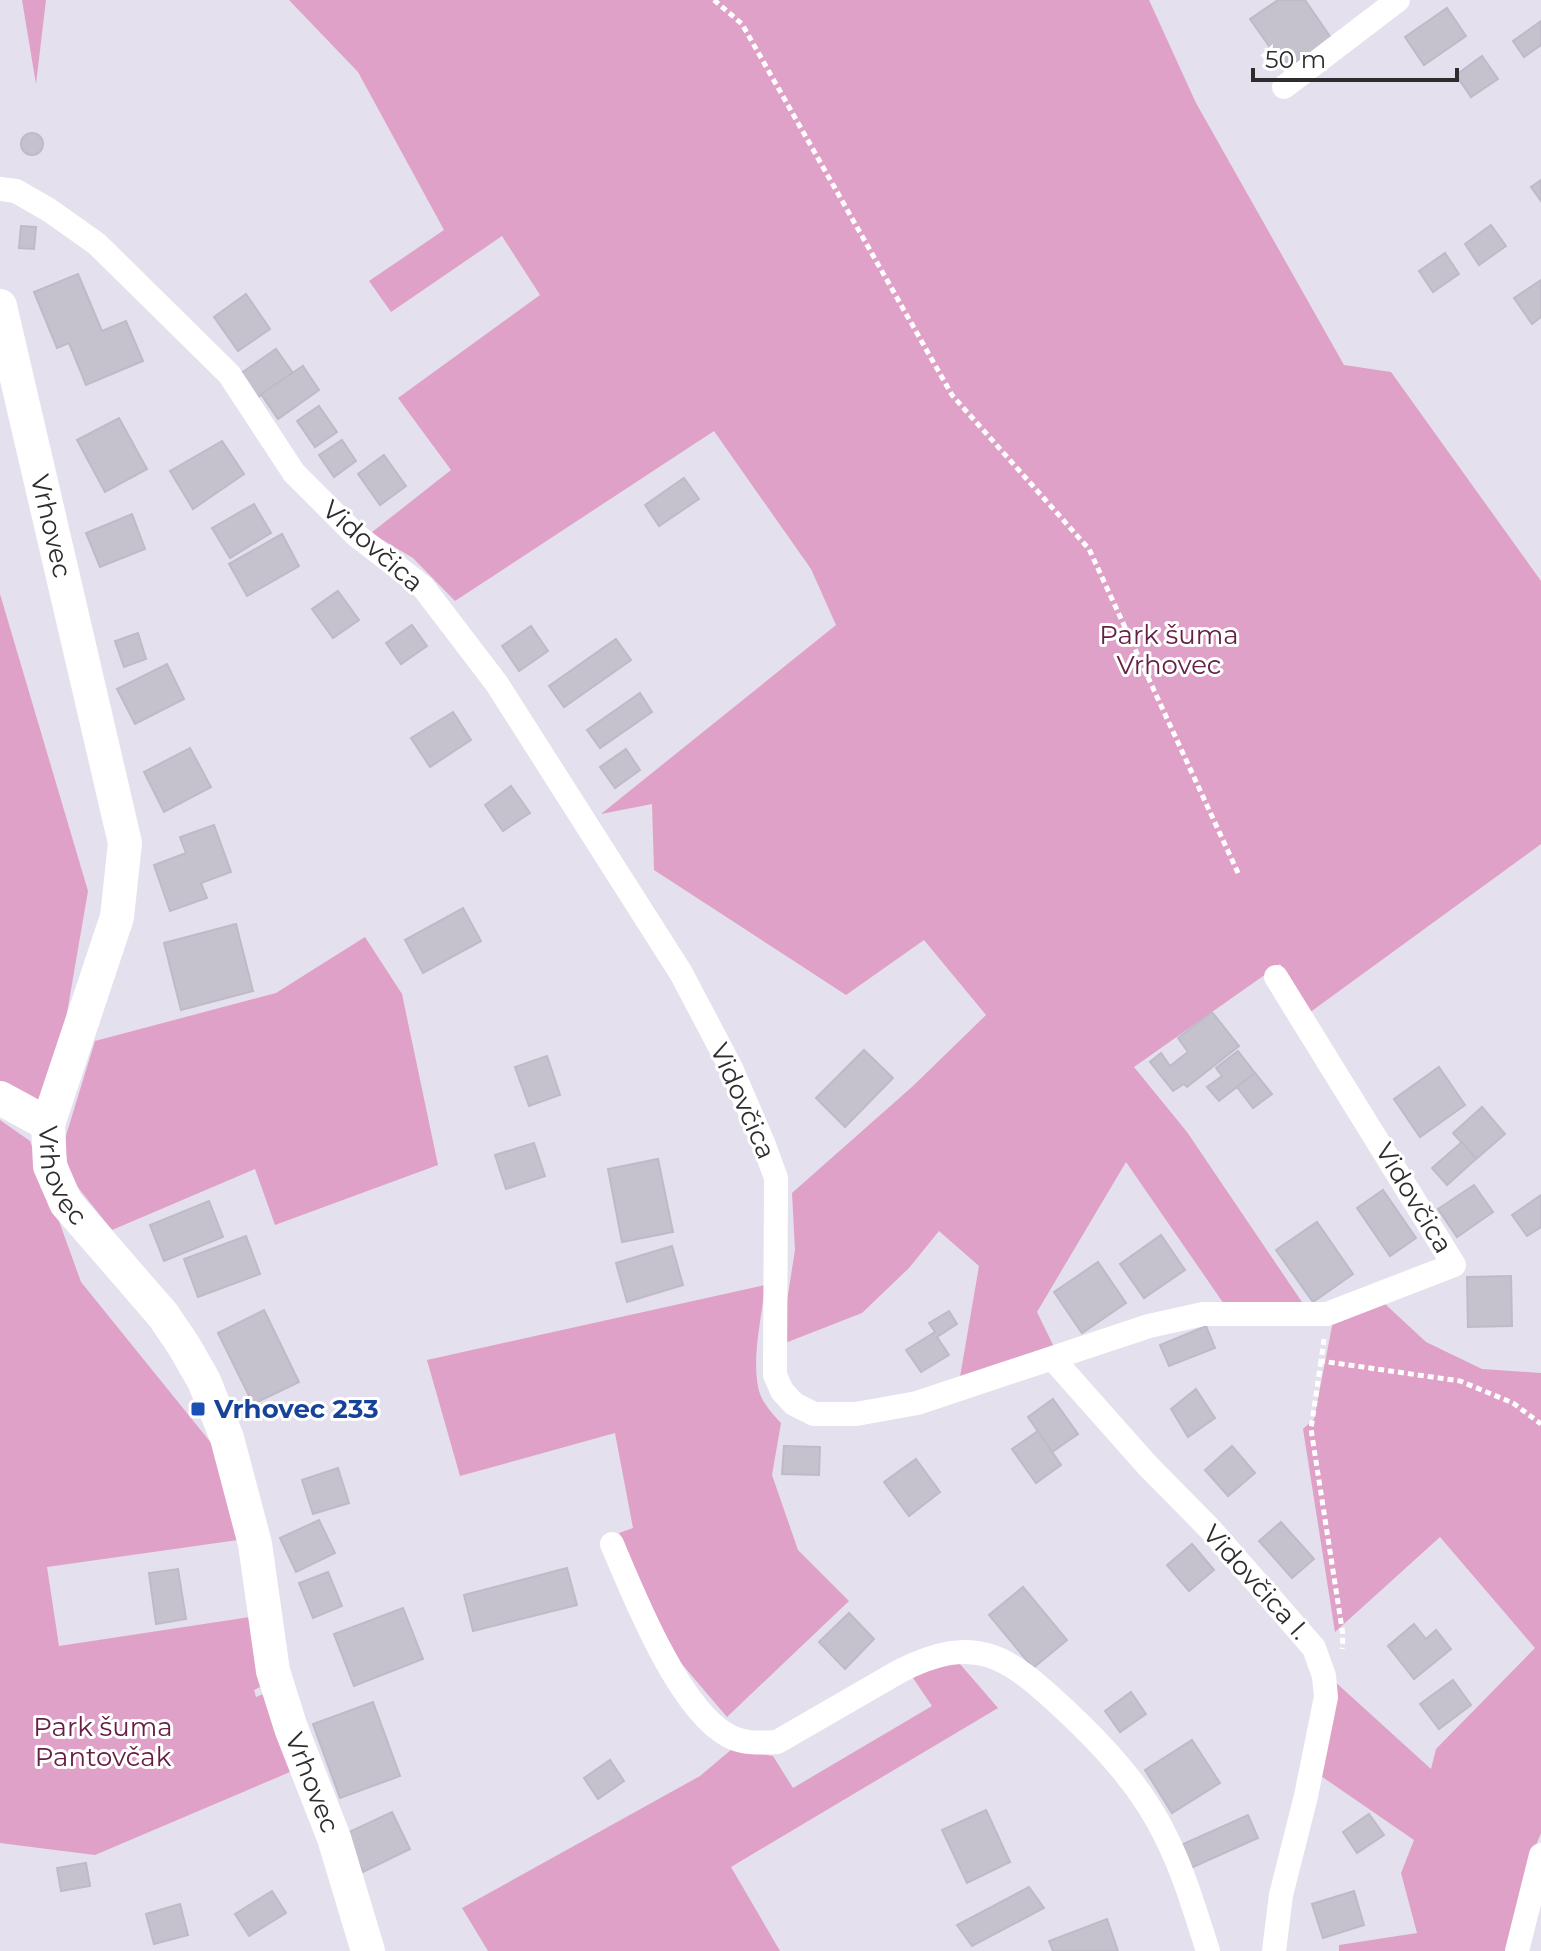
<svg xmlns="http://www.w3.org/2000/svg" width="1541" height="1951" font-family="Montserrat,sans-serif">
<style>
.green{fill:#dfa1c7}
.building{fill:#c6c2cd;stroke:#bfbac9;stroke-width:2}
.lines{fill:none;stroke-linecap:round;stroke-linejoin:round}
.path{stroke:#fff;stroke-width:5;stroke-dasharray:6 4;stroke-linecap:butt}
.street{stroke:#fff;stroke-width:24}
.secondary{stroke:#fff;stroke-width:34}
.transit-dot{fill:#1a4fb4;stroke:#fff;stroke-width:3}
.labels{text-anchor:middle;stroke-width:6;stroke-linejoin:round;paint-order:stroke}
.street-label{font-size:26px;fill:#2d2d2d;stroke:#fff}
.park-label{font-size:26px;fill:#662042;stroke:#fff}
.transit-label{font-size:26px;font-weight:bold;fill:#164399;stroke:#fff;text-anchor:start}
</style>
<rect width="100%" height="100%" fill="#e4e0ed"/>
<g class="green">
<polygon points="22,0 46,0 36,84"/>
<polygon points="289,0 1149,0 1196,103 1344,365 1391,372 1541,581 1541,844 1309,1013 1280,964 1134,1067 1187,1132 1306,1308 1226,1307 1126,1162 1037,1312 1055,1349 960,1377 979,1266 939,1231 909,1268 862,1313 780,1345 795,1250 792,1193 913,1086 986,1015 924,940 846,995 654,870 652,804 601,814 836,625 811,569 714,431 455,601 413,558 371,533 451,470 398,398 540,295 502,236 391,312 369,281 444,230 358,72"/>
<polygon points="0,594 88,891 58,1065 46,1092 38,1100 0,1088"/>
<polygon points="365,937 402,994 438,1165 275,1225 255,1169 112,1230 76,1185 68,1168 64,1142 95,1041 276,993"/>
<polygon points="0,1120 30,1141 81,1282 216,1449 245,1539 47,1567 59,1646 250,1617 264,1685 254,1690 256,1697 266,1693 290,1772 95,1855 0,1843"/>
<path d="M765 1285C762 1317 752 1354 758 1386 760 1401 772 1413 781 1423L772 1475 798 1550 849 1601 727 1717 681 1663 652 1610 619 1533 633 1528 615 1433 460 1476 427 1360Z"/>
<polygon points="1384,1303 1426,1342 1482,1369 1541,1373 1541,1833 1530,1860 1511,1951 1339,1951 1339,1945 1417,1933 1401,1873 1414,1840 1318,1774 1333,1680 1431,1769 1436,1749 1535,1648 1440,1537 1335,1632 1303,1429 1314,1419 1333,1321"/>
<polygon points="947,1662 960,1664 998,1708 731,1867 780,1951 488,1951 462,1908 700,1776 732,1749 773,1756 793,1788 932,1706 911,1675"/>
</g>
<g class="building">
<polygon points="1278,0 1305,0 1331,38 1286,70 1250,19"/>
<polygon points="1447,8 1466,36 1424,65 1405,37"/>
<polygon points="1541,21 1541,45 1524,57 1513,41"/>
<polygon points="1482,56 1498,79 1471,97 1456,75"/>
<circle cx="32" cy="144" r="11"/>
<polygon points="1541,180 1541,201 1531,187"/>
<polygon points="1491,225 1506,246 1479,265 1465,244"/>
<polygon points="21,226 36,227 34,249 19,248"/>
<polygon points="1445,253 1459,274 1433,292 1419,271"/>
<polygon points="78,274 102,331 126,321 143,361 86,385 69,343 57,348 34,292"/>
<polygon points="1541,280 1541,317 1532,324 1514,298"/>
<polygon points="246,294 270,329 238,351 214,317"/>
<polygon points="276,349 293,373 254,400 237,376"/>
<polygon points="303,366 319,390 278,419 261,394"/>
<polygon points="319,406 337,432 315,447 297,421"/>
<polygon points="119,418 147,469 105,492 77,440"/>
<polygon points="342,440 356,461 334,477 319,455"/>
<polygon points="222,441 244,474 193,509 170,471"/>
<polygon points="384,455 406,486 380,505 358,474"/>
<polygon points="684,478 699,499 659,526 645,505"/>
<polygon points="254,504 271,533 230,558 212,528"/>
<polygon points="132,514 145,549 100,567 86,533"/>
<polygon points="282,534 299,566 247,596 229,564"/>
<polygon points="338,591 359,620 333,638 312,609"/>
<polygon points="412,625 427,646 401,664 386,643"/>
<polygon points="531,626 548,651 519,671 502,646"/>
<polygon points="138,633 146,659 124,667 115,641"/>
<polygon points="616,639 631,660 564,707 549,686"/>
<polygon points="167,664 184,699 135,724 117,689"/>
<polygon points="640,693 652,712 600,748 587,730"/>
<polygon points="453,712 471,740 430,767 411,738"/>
<polygon points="190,748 211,787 164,812 144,772"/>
<polygon points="626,749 640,770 615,788 600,767"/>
<polygon points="511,786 530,813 503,831 485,805"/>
<polygon points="214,825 231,872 201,883 207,898 170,911 154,865 186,853 180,837"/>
<polygon points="463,908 481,941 423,973 405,940"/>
<polygon points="236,924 253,991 181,1010 164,943"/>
<polygon points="1212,1012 1239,1046 1187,1087 1184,1084 1173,1091 1150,1062 1161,1053 1170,1066 1188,1052 1178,1038"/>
<polygon points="864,1050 893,1078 845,1127 816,1098"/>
<polygon points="1238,1051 1255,1073 1219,1101 1207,1087 1222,1076 1216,1068"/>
<polygon points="547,1056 560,1095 529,1106 515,1067"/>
<polygon points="1439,1067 1465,1105 1420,1137 1394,1099"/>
<polygon points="1255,1073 1272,1094 1253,1108 1237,1087"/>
<polygon points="1482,1107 1505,1134 1476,1159 1453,1133"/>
<polygon points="1462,1142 1476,1159 1447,1185 1432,1168"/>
<polygon points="534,1143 545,1176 506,1189 495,1155"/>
<polygon points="658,1159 673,1232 622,1242 608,1169"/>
<polygon points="1474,1185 1493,1212 1457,1237 1438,1209"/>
<polygon points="1383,1190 1416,1238 1390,1256 1357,1208"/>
<polygon points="1541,1195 1541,1227 1527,1236 1512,1215"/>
<polygon points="209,1201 223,1237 164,1261 150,1225"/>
<polygon points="1317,1222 1353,1274 1313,1302 1276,1250"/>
<polygon points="1161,1235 1185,1270 1144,1298 1120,1264"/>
<polygon points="246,1236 260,1274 198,1297 184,1259"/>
<polygon points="672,1246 683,1285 627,1302 616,1263"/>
<polygon points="1098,1262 1126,1303 1082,1333 1054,1292"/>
<polygon points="1511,1276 1512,1326 1468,1327 1467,1277"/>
<polygon points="264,1310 299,1382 253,1404 218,1333"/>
<polygon points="949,1311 957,1324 937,1337 949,1355 921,1372 906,1350 935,1332 929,1323"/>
<polygon points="1206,1326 1215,1348 1169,1366 1160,1345"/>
<polygon points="1196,1389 1215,1418 1188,1437 1171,1409"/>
<polygon points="1053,1399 1078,1434 1052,1452 1028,1417"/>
<polygon points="1038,1431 1061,1465 1036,1483 1012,1449"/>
<polygon points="784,1446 820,1447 819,1475 782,1474"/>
<polygon points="1232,1446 1255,1473 1228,1496 1205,1470"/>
<polygon points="916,1459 940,1492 909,1516 884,1482"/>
<polygon points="338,1468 349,1503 313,1514 302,1480"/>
<polygon points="319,1520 335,1553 296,1572 280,1538"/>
<polygon points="1281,1522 1314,1559 1292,1578 1259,1541"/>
<polygon points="1192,1544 1214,1570 1189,1591 1167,1565"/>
<polygon points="567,1568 577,1605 473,1631 464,1595"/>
<polygon points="178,1569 186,1619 156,1624 149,1573"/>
<polygon points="328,1572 342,1606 313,1618 299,1583"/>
<polygon points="1023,1587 1067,1640 1033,1668 989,1615"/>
<polygon points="403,1608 423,1659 354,1686 334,1634"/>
<polygon points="849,1613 874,1639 845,1669 819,1642"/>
<polygon points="1414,1624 1426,1639 1436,1630 1451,1649 1414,1679 1388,1646"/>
<polygon points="1453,1680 1471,1705 1439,1729 1420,1704"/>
<polygon points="1131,1692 1146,1714 1120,1732 1105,1711"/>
<polygon points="373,1702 400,1776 340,1798 313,1724"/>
<polygon points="1192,1740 1220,1783 1172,1813 1145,1770"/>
<polygon points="610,1760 624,1781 598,1799 584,1778"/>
<polygon points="986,1810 1010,1862 967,1883 942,1830"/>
<polygon points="392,1812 410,1849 363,1872 345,1834"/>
<polygon points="1369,1814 1384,1835 1357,1853 1343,1832"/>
<polygon points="1248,1815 1258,1838 1191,1868 1181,1845"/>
<polygon points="86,1863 90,1886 61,1891 57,1868"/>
<polygon points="1029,1887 1044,1908 972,1946 957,1925"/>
<polygon points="272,1891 286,1913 249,1936 235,1914"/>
<polygon points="1354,1891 1364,1925 1323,1938 1312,1904"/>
<polygon points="180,1904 188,1935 154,1944 146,1914"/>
<polygon points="1107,1919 1118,1951 1053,1951 1049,1941"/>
</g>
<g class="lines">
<g class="path">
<polyline points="714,0 742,24 952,395 1089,549 1239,875"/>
<polyline points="1324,1339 1321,1361 1460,1381 1513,1403 1541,1424"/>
<polyline points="1321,1361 1311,1429 1343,1635 1342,1649"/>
</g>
<g class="street">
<polyline points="1284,87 1398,0"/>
<polyline points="0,189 16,191 49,210 97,244 229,374 294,473 356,535 423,587 497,684 681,973 731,1068 764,1145 776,1178 775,1375 782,1391 794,1404 814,1414 856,1414 917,1403 1149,1326 1203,1314 1327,1314 1454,1265 1276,977"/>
<polyline points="1053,1359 1147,1465 1211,1530 1314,1648 1324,1676 1326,1697 1306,1796 1281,1895 1274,1951"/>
<path d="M612 1544C634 1596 679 1710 729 1736 744 1744 761 1743 777 1742L900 1671C975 1633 1006 1655 1062 1707 1104 1746 1144 1789 1168 1841 1185 1876 1196 1914 1208 1951"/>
<polyline points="1517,1951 1541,1855"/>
</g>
<g class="secondary">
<path id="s1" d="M0 306 125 843 117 917 48 1124 50 1166 66 1203 163 1315 184 1346 204 1381 227 1438 255 1544 273 1671 291 1728 334 1838 368 1951"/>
<polyline points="0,1098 48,1124"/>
</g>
</g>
<rect class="transit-dot" x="190" y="1401" width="16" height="16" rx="4"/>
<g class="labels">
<g class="street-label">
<text dy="9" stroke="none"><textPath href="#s1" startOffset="226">Vrhovec</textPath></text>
<text transform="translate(373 546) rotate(41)" y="9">Vidovčica</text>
<text transform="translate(743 1101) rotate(66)" y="9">Vidovčica</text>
<text dy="9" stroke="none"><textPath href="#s1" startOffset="898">Vrhovec</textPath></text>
<text transform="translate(1414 1198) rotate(59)" y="9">Vidovčica</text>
<text transform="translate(1256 1582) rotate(48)" y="9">Vidovčica I.</text>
<text dy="9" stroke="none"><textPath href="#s1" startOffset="1570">Vrhovec</textPath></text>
</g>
<g class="park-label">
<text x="1169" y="644">Park šuma<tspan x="1169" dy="30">Vrhovec</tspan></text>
<text x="103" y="1736">Park šuma<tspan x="103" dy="30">Pantovčak</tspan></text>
</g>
<g class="transit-label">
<text x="214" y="1418">Vrhovec 233</text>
</g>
</g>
<path d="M1253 68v12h204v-12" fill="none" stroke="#2d2d2d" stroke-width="4"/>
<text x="1265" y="68" font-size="24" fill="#2d2d2d" stroke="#ffffff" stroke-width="6" paint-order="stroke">50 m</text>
</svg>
